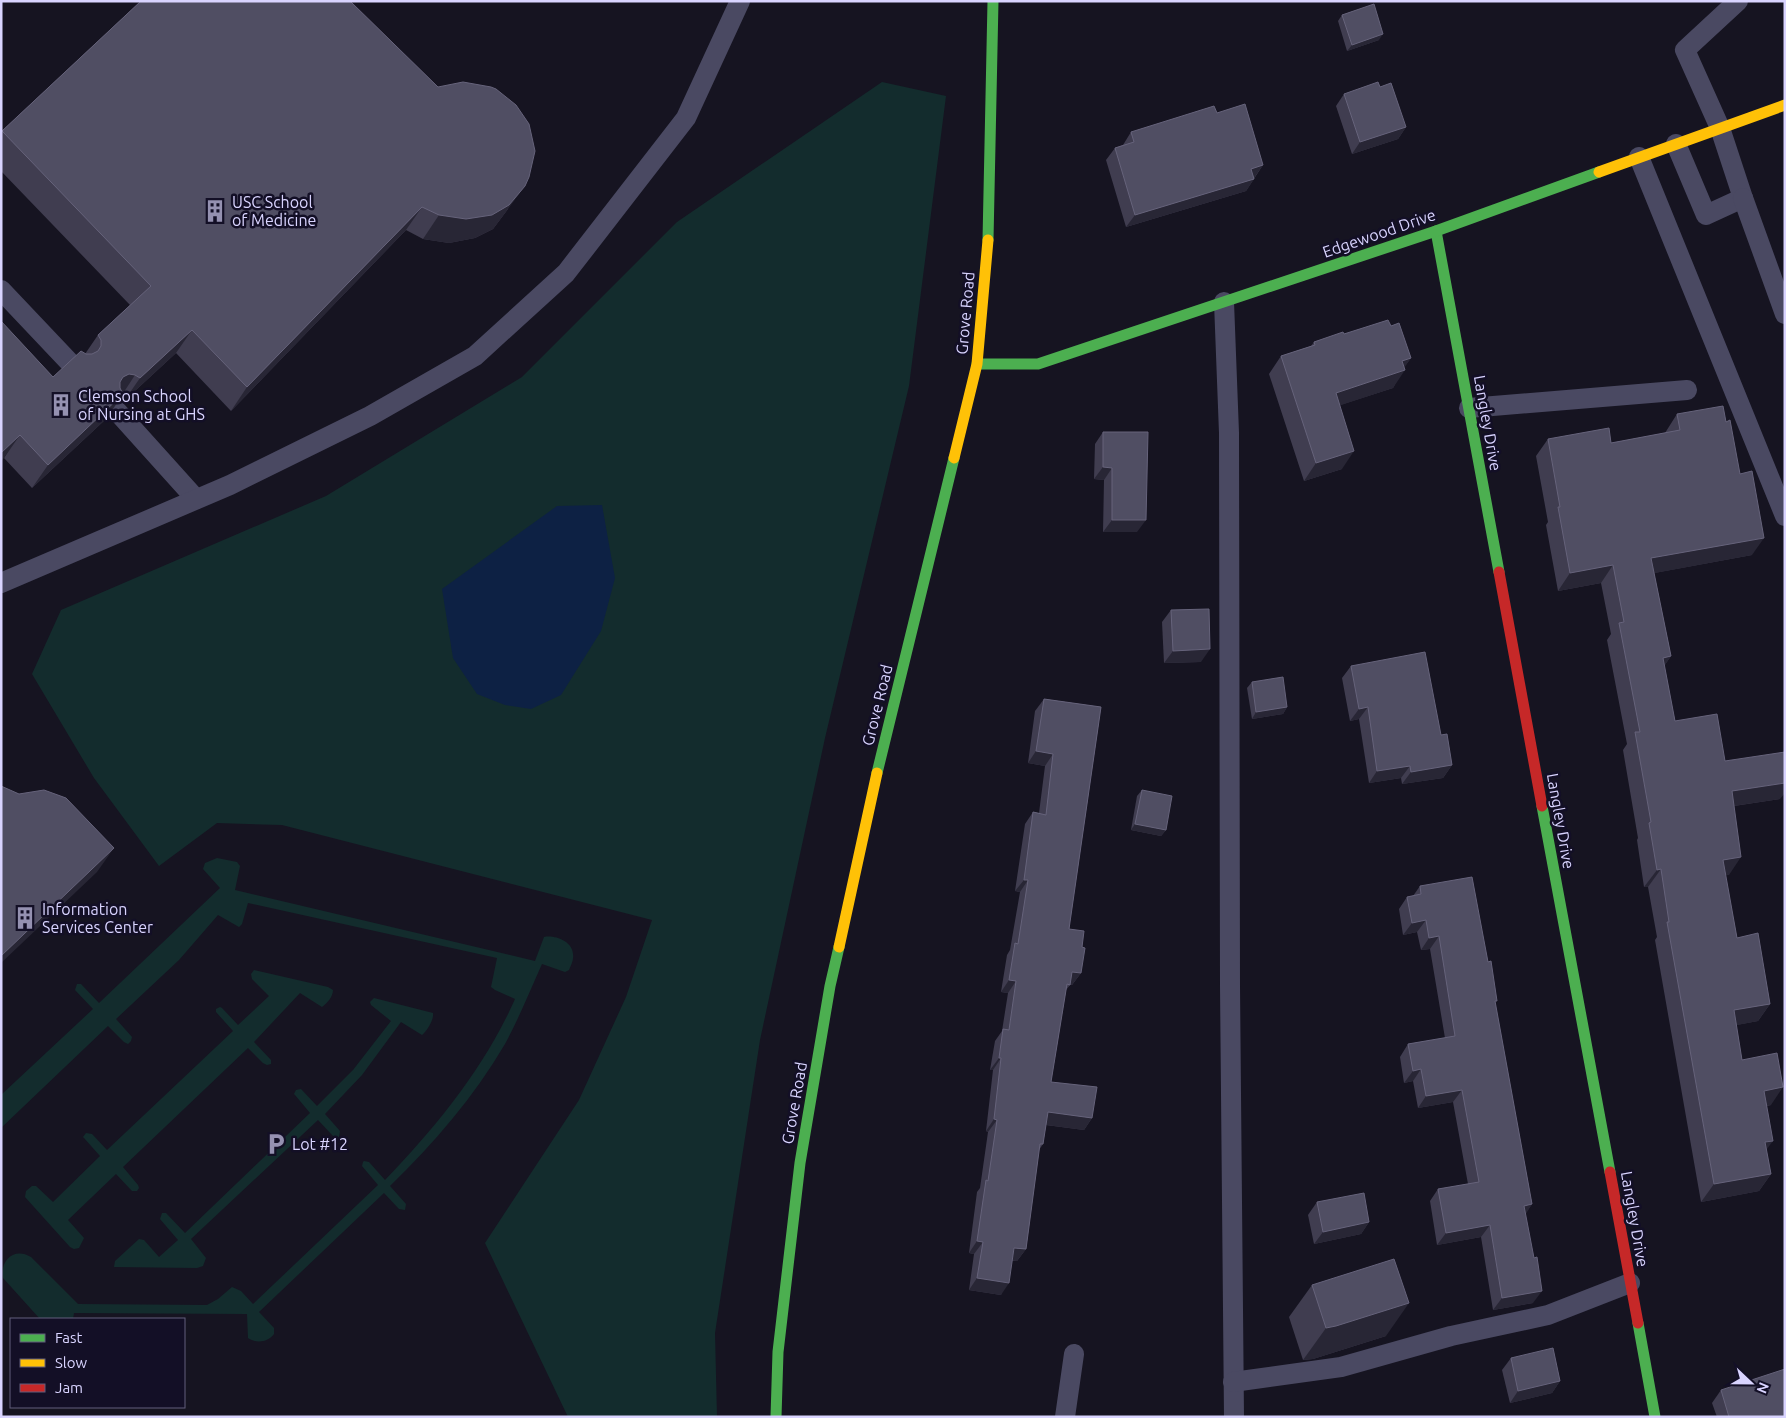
<svg xmlns="http://www.w3.org/2000/svg" width="1786" height="1418" font-family="Ubuntu,sans-serif">
<style>
.green{fill:#132c2d}
.water{fill:#0d2144}
.lines{fill:none;stroke-linecap:round;stroke-linejoin:round}
.lane{stroke:#4a4962;stroke-width:20}
.fast{stroke:#4caf50;stroke-width:11}
.slow{stroke:#ffc107;stroke-width:11}
.jam{stroke:#c62828;stroke-width:11}
.wall{fill:#403d50}
.shaded-wall{fill:#282635}
.building{fill:#504e63;stroke:#66637b}
.labels{text-anchor:middle;stroke-width:5;stroke-linejoin:round;paint-order:stroke}
.poi-label{font-size:16px;fill:#d9d4ff;stroke:#130f26;text-anchor:start}
.street-label{font-size:16px;fill:#d9d4ff;stroke:#130f26}
</style>
<rect width="100%" height="100%" fill="#161421"/>
<g class="green">
<polygon points="882,82 946,96 909,386 825,738 760,1040 715,1333 717,1417 568,1417 485,1243 579,1100 626,997 652,920 282,825 217,823 159,866 94,778 32,674 61,610 326,496 522,377 677,222"/>
<path d="M217 858 237 862 240 866 235 890 535 961 544 937C555 935 572 941 573 954 574 960 571 965 569 970L565 972 542 964C530 991 519 1018 505 1044 474 1097 434 1143 390 1186L406 1204 405 1210 399 1209 384 1193 259 1312 274 1328V1334C268 1342 257 1344 248 1338L247 1314 74 1313 73 1319H40L3 1278C0 1260 14 1247 31 1257L78 1304 207 1305 218 1299 232 1287 241 1291 253 1304 378 1185 362 1166 363 1162 364 1161 369 1162 385 1180C437 1126 485 1067 515 999L495 990 491 987 497 958 248 903 242 924 239 927 218 915 179 960 116 1019 132 1037 131 1041 128 1044 124 1042 108 1026 1 1128V1095L93 1009 75 990 77 984H81L99 1003 220 888 203 869 205 863Z"/>
<path d="M254 970 328 987 333 990C333 997 327 1003 322 1007L300 993 254 1042 271 1060V1064L267 1065 263 1063 248 1048 123 1167 138 1185 139 1188 137 1191H132L116 1174 68 1220 84 1238 79 1248 74 1249 70 1247 25 1197 26 1191 32 1186H36L53 1202 100 1156 84 1138 83 1137 86 1133 92 1134 107 1150 233 1031 216 1012V1009L220 1007 222 1008 238 1025 269 996 252 979 251 974Z"/>
<path d="M374 998 433 1013C434 1020 427 1031 422 1035L401 1022 362 1075 325 1114 340 1131 339 1137 333 1136 318 1120 191 1239 206 1258 203 1266 197 1268 114 1267 115 1261 139 1239 144 1240 159 1257 178 1240 160 1219 162 1213H166L185 1233 310 1113 295 1095 294 1094 296 1090 301 1089 317 1106 353 1070 391 1021 371 1005 370 1002Z"/>
</g>
<polygon class="water" points="602,505 615,578 601,631 561,695 531,709 505,705 477,694 453,658 442,589 557,506"/>
<g class="lines">
<g class="lane">
<polyline points="1676,144 1706,215 1743,198 1720,128 1685,50 1738,1"/>
<polyline points="1639,157 1785,516"/>
<polyline points="1743,198 1785,314"/>
<polyline points="1,290 73,366"/>
<polyline points="1224,302 1229,433 1230,986 1234,1417"/>
<polyline points="1469,408 1687,390"/>
<polyline points="115,409 196,499"/>
<polyline points="1,583 230,485 370,416 475,356 566,273 686,118 740,1"/>
<polyline points="1233,1382 1341,1367 1451,1336 1548,1315 1630,1283"/>
<polyline points="1065,1417 1074,1354"/>
</g>
<g class="fast">
<polyline points="1436,231 1499,572"/>
<polyline points="988,240 993,1"/>
<polyline points="977,364 1038,364 1436,231 1599,172"/>
<polyline points="877,773 954,458"/>
<polyline points="1542,806 1610,1172"/>
<polyline points="1638,1323 1655,1417"/>
<polyline points="776,1417 778,1352 800,1163 830,986 839,947"/>
</g>
<g class="slow">
<polyline points="1599,172 1785,105"/>
<polyline points="954,458 977,364 988,240"/>
<polyline points="839,947 877,773"/>
</g>
<g class="jam">
<polyline points="1499,572 1542,806"/>
<polyline points="1610,1172 1638,1323"/>
</g>
</g>
<g class="wall">
<polygon points="141,1 438,87 508,209 493,229 475,238 449,243 423,239 406,230 231,411 176,353 124,401 120,399 107,418 32,488 4,458 53,377 85,354 98,335 130,305 1,171 1,132"/>
<polygon points="1342,15 1379,40 1347,51 1338,21"/>
<polygon points="1344,94 1406,127 1398,139 1352,154 1336,106"/>
<polygon points="1217,113 1263,165 1246,191 1126,227 1106,160 1115,148 1123,145 1131,132"/>
<polygon points="1391,326 1411,358 1404,367 1393,388 1340,405 1342,469 1304,481 1269,374 1281,356 1311,346 1314,342 1344,334"/>
<polygon points="1677,414 1752,555 1654,573 1671,656 1664,666 1675,721 1725,761 1780,799 1734,806 1729,875 1725,875 1737,938 1770,1004 1758,1021 1736,1025 1742,1060 1771,1105 1767,1106 1766,1149 1771,1174 1759,1191 1701,1202 1655,940 1657,937 1648,887 1644,887 1637,840 1638,838 1623,750 1627,744 1607,640 1611,634 1601,583 1558,591 1546,525 1548,522 1536,456 1548,439 1611,443 1665,433"/>
<polygon points="1103,432 1137,532 1103,532 1104,480 1094,479 1095,444"/>
<polygon points="1171,610 1201,662 1164,663 1162,622"/>
<polygon points="1351,666 1441,735 1452,765 1443,778 1402,784 1401,778 1369,783 1359,719 1350,721 1342,678"/>
<polygon points="1252,682 1287,707 1283,714 1252,719 1247,688"/>
<polygon points="1044,699 1101,707 1069,929 1082,947 1081,973 1072,985 1070,985 1066,990 1051,1082 1092,1118 1084,1130 1046,1125 1043,1144 1039,1150 1026,1249 1017,1261 1012,1261 1001,1295 969,1290 974,1254 969,1253 977,1192 980,1188 988,1132 986,1131 993,1070 990,1070 995,1041 1002,1031 1008,993 1001,992 1007,955 1010,950 1020,892 1015,891 1025,824 1033,812 1039,813 1045,766 1028,763 1035,711"/>
<polygon points="1142,790 1166,830 1161,836 1131,830 1137,796"/>
<polygon points="1420,886 1495,1004 1532,1204 1525,1214 1533,1303 1493,1310 1481,1237 1437,1245 1430,1201 1438,1189 1468,1184 1453,1102 1418,1108 1413,1081 1404,1083 1400,1057 1408,1044 1445,1038 1430,949 1421,950 1417,932 1403,935 1399,909 1407,897 1413,896"/>
<polygon points="1317,1202 1369,1222 1361,1234 1314,1244 1308,1215"/>
<polygon points="1312,1285 1386,1336 1313,1359 1303,1360 1289,1317"/>
<polygon points="1511,1358 1560,1381 1552,1393 1510,1403 1502,1370"/>
<polygon points="1721,1390 1785,1417 1717,1417 1712,1403"/>
</g>
<g class="shaded-wall">
<polygon points="1383,34 1379,40 1347,51 1352,45"/>
<polygon points="1406,127 1398,139 1352,154 1360,142"/>
<polygon points="1263,165 1254,178 1251,169"/>
<polygon points="1254,179 1246,191 1126,227 1135,215"/>
<polygon points="525,186 508,209 493,229 475,238 449,243 423,239 439,215"/>
<polygon points="422,207 406,230 231,411 247,387"/>
<polygon points="192,330 176,353 124,401 140,378"/>
<polygon points="1411,358 1402,371 1405,370 1393,388 1323,411 1336,393 1402,361"/>
<polygon points="129,374 135,375 107,418 32,488 48,465 107,401 123,377"/>
<polygon points="20,435 4,458 1,461 1,453"/>
<polygon points="1354,451 1342,469 1304,481 1316,463"/>
<polygon points="1103,467 1112,468 1104,480 1094,479"/>
<polygon points="1112,520 1146,520 1137,532 1103,532"/>
<polygon points="1764,538 1752,555 1639,576 1651,558"/>
<polygon points="1613,565 1601,583 1558,591 1570,573"/>
<polygon points="1210,649 1201,662 1164,663 1173,651"/>
<polygon points="1671,656 1659,674 1663,658"/>
<polygon points="1287,707 1283,714 1252,719 1256,712"/>
<polygon points="1368,707 1359,719 1350,721 1359,709"/>
<polygon points="1036,751 1053,754 1045,766 1028,763"/>
<polygon points="1452,765 1443,778 1402,784 1411,772"/>
<polygon points="1410,766 1401,778 1369,783 1377,771"/>
<polygon points="1785,783 1785,793 1780,799 1720,808 1732,791"/>
<polygon points="1135,824 1166,830 1161,836 1131,830"/>
<polygon points="114,848 97,872 1,963 1,956"/>
<polygon points="1741,857 1729,875 1710,877 1723,860"/>
<polygon points="1661,869 1648,887 1644,887 1657,870"/>
<polygon points="1024,880 1028,880 1020,892 1015,891"/>
<polygon points="1426,920 1417,932 1403,935 1412,923"/>
<polygon points="1439,936 1430,949 1421,950 1429,938"/>
<polygon points="1072,972 1081,973 1072,985 1064,983"/>
<polygon points="1009,980 1016,981 1008,993 1001,992"/>
<polygon points="1770,1004 1758,1021 1722,1028 1734,1010"/>
<polygon points="999,1058 1001,1058 993,1070 990,1070"/>
<polygon points="1421,1069 1413,1081 1404,1083 1413,1071"/>
<polygon points="1783,1087 1771,1105 1752,1108 1764,1091"/>
<polygon points="1462,1090 1453,1102 1418,1108 1426,1096"/>
<polygon points="1048,1112 1092,1118 1084,1130 1039,1124"/>
<polygon points="994,1119 997,1120 988,1132 986,1131"/>
<polygon points="1773,1141 1760,1158 1765,1142"/>
<polygon points="1771,1174 1759,1191 1701,1202 1714,1184"/>
<polygon points="1532,1204 1524,1217 1524,1206"/>
<polygon points="1369,1222 1361,1234 1314,1244 1323,1232"/>
<polygon points="1490,1225 1481,1237 1437,1245 1446,1233"/>
<polygon points="977,1241 983,1242 974,1254 969,1253"/>
<polygon points="1014,1248 1026,1249 1017,1261 1006,1260"/>
<polygon points="977,1278 1009,1283 1001,1295 969,1290"/>
<polygon points="1542,1291 1533,1303 1493,1310 1502,1298"/>
<polygon points="1409,1303 1386,1336 1313,1359 1303,1360 1326,1328"/>
<polygon points="1560,1381 1552,1393 1510,1403 1518,1391"/>
</g>
<g class="building">
<polygon points="141,1 350,1 438,87 463,82 491,87 496,89 516,105 529,124 535,151 529,177 525,186 509,205 492,215 466,219 439,215 422,207 247,387 192,330 140,378 135,375 129,374 123,377 120,382 120,388 123,394 48,465 20,435 1,453 1,321 53,377 81,351 86,354 92,354 98,351 101,346 101,340 98,335 151,286 2,131"/>
<polygon points="1374,4 1383,34 1352,45 1342,15"/>
<polygon points="1378,82 1380,87 1391,83 1406,127 1360,142 1344,94"/>
<polygon points="1245,104 1263,165 1251,169 1254,179 1135,215 1115,148 1134,142 1131,132 1214,106 1217,113"/>
<polygon points="1388,320 1391,326 1399,323 1411,358 1402,361 1405,370 1336,393 1354,451 1316,463 1281,356 1315,345 1314,342 1343,332 1344,334"/>
<polygon points="1723,406 1726,422 1730,420 1740,474 1752,471 1764,538 1651,558 1671,656 1663,658 1675,721 1717,714 1725,761 1785,752 1785,783 1732,791 1741,857 1723,860 1737,938 1758,933 1770,1004 1734,1010 1742,1060 1777,1053 1783,1087 1764,1091 1773,1141 1765,1142 1771,1174 1714,1184 1667,922 1669,922 1661,869 1657,870 1649,823 1651,822 1635,732 1640,732 1619,623 1624,622 1613,565 1570,573 1558,507 1560,507 1548,439 1609,428 1611,443 1680,430 1677,414"/>
<polygon points="1103,432 1148,432 1146,520 1112,520 1112,468 1103,467"/>
<polygon points="1209,609 1210,649 1173,651 1171,610"/>
<polygon points="1425,652 1441,735 1447,734 1452,765 1411,772 1410,766 1377,771 1368,707 1359,709 1351,666"/>
<polygon points="1283,677 1287,707 1256,712 1252,682"/>
<polygon points="1044,699 1101,707 1069,929 1084,931 1082,947 1085,948 1081,973 1072,972 1070,985 1067,984 1051,1082 1097,1087 1092,1118 1048,1112 1043,1144 1040,1144 1026,1249 1014,1248 1009,1283 977,1278 983,1242 977,1241 986,1180 988,1181 997,1120 994,1119 1001,1058 999,1058 1003,1029 1009,1030 1016,981 1009,980 1015,943 1018,944 1028,880 1024,880 1033,812 1046,815 1053,754 1036,751"/>
<polygon points="1,786 19,794 44,790 66,798 114,848 1,956"/>
<polygon points="1142,790 1172,796 1166,830 1135,824"/>
<polygon points="1472,877 1488,962 1491,961 1497,1001 1495,1001 1532,1204 1524,1206 1534,1258 1537,1257 1542,1291 1502,1298 1490,1225 1446,1233 1438,1189 1479,1182 1462,1090 1426,1096 1421,1069 1413,1071 1408,1044 1455,1036 1439,936 1429,938 1426,920 1412,923 1407,897 1421,894 1420,886"/>
<polygon points="1364,1193 1369,1222 1323,1232 1317,1202"/>
<polygon points="1394,1259 1409,1303 1336,1326 1326,1328 1312,1285"/>
<polygon points="1553,1348 1560,1381 1518,1391 1511,1358"/>
<polygon points="1785,1369 1785,1417 1729,1417 1721,1390"/>
</g>
<defs>
<symbol id="building-bare" viewBox="-9 -9 18 18"><path d="M-4-6H4V6H1V3H-1V6H-4ZM-2.5-4.3h1.7v1.8h-1.7ZM.8-4.3h1.7v1.8H.8ZM-2.5-1h1.7V.8h-1.7ZM.8-1h1.7V.8H.8Z" fill="#9591b1" stroke="#130f26" stroke-width="2.5" paint-order="stroke"/></symbol>
<symbol id="parking-bare" viewBox="-9 -9 18 18"><path d="M-3.5-5.5H1a3.5 3.5 0 0 1 0 7H-1V5.5H-3.5ZM-1-3.4V-.6H.8a1.4 1.4 0 0 0 0-2.8Z" fill="#9591b1" stroke="#130f26" stroke-width="2.5" paint-order="stroke"/></symbol>
</defs>
<g fill-rule="evenodd">
<use href="#building-bare" x="199" y="195" width="32" height="32"/>
<use href="#building-bare" x="45" y="389" width="32" height="32"/>
<use href="#building-bare" x="9" y="902" width="32" height="32"/>
<use href="#parking-bare" x="260" y="1128" width="32" height="32"/>
</g>
<g class="labels">
<g class="poi-label">
<text x="232" y="208">USC School<tspan x="232" dy="18">of Medicine</tspan></text>
<text x="78" y="402">Clemson School<tspan x="78" dy="18">of Nursing at GHS</tspan></text>
<text x="42" y="915">Information<tspan x="42" dy="18">Services Center</tspan></text>
<text x="292" y="1150">Lot #12</text>
</g>
<g class="street-label">
<text transform="translate(1379 233) rotate(-19)" y="6">Edgewood Drive</text>
<text transform="translate(965 313) rotate(-85)" y="6">Grove Road</text>
<text transform="translate(1488 423) rotate(80)" y="6">Langley Drive</text>
<text transform="translate(877 705) rotate(-76)" y="6">Grove Road</text>
<text transform="translate(1561 821) rotate(80)" y="6">Langley Drive</text>
<text transform="translate(794 1103) rotate(-80)" y="6">Grove Road</text>
<text transform="translate(1635 1219) rotate(80)" y="6">Langley Drive</text>
</g>
</g>
<rect width="1786" height="1418" fill="none" stroke="#d9d4ff" stroke-width="5"/>
<rect x="10" y="1318" width="175" height="90" fill="#130f26" stroke="#625e7d"/>
<rect x="20" y="1334" width="25" height="8" fill="#4caf50" stroke="#625e7d"/>
<text x="55" y="1343" font-size="15" fill="#d9d4ff">Fast</text>
<rect x="20" y="1359" width="25" height="8" fill="#ffc107" stroke="#625e7d"/>
<text x="55" y="1368" font-size="15" fill="#d9d4ff">Slow</text>
<rect x="20" y="1384" width="25" height="8" fill="#c62828" stroke="#625e7d"/>
<text x="55" y="1393" font-size="15" fill="#d9d4ff">Jam</text>
<g transform="translate(1751 1383) rotate(112)" stroke="#130f26" stroke-width="4" paint-order="stroke">
<path d="M0-4L9 19L0 12L-9 19Z" fill="#d9d4ff"/>
<text y="-8" font-size="14" font-weight="bold" text-anchor="middle" fill="#d9d4ff">N</text>
</g>
</svg>
